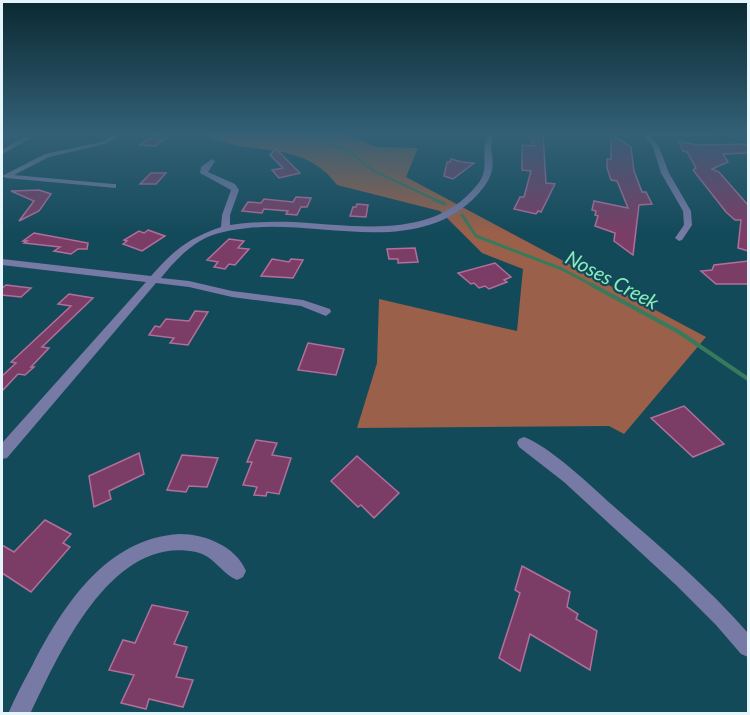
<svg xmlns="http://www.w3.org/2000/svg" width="750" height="715" font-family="Lato,sans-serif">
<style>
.forest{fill:#9b6049}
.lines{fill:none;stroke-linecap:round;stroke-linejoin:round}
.stream-far2{stroke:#377a5c;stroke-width:2}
.stream-far1{stroke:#377a5c;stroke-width:3}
.stream{stroke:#377a5c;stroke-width:4}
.building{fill:#7b3d66;stroke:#b26f9a;stroke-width:1.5}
.service{stroke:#777aa5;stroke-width:4}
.minor{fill:#777aa5;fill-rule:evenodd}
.labels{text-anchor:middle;stroke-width:4.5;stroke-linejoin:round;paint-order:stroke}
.water-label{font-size:20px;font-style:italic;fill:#8aecbc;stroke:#134a5a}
</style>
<rect width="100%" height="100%" fill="#134a5a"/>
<path class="forest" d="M204 134H345L377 147 418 148 406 177 706 337 624 434 609 426 357 428 377 363 379 299 517 331 523 269 482 253 440 211 337 185C300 136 248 159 204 134Z"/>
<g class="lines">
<polyline class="stream-far2" points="308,134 350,152 372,170 438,201"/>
<g class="stream-far1">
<polyline points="434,200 445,204"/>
<polyline points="462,215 476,236 562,269 594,286"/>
</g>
<polyline class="stream" points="592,285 679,332 748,379"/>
</g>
<g class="building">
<polygon points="528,134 543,134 546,183 555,184 541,212 538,211 536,214 514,209 520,197 524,197 531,171 522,170 522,145 534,146"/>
<polygon points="154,135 169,136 155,146 140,145"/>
<polygon points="617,138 631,147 634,171 642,192 646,192 652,204 639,205 633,255 614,241 615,233 595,226 598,216 595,215 596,211 592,210 594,201 628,208 617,181 611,180 607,168 607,159 611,159 611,139"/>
<polygon points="679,141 697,145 748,144 748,153 723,154 728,162 712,169 719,172 748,205 748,251 738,248 741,220 735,220 726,212 693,170 696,168 687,152 683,151"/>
<polygon points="276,149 300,173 279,178 272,170 283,168 270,155"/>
<polygon points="451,159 462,162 474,163 453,179 444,176 447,162 450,162"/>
<polygon points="151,173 166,173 156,184 140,184"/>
<polygon points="39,190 51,194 39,211 19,221 34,201 11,191"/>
<polygon points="296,197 311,198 307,207 301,207 297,215 286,214 288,211 264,209 262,213 242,211 248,202 261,203 264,199 293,202"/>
<polygon points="357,204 368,205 366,217 350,216 353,207 356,207"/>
<polygon points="148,230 165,236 142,251 123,244 127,241 124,240 139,231 144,233"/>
<polygon points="34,233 88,243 87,249 78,249 71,254 54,251 60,247 24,243 27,241 23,241"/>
<polygon points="229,239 244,241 238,248 249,249 235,265 229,264 225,269 214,267 218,262 207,260"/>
<polygon points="415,248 418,262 398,263 398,259 389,259 387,249"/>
<polygon points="272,259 289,262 291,259 303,260 293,278 261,276"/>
<polygon points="748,261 748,284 716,284 701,271 712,270 714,265"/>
<polygon points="495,263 511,277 504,280 507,282 489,289 485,286 479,288 474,283 471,284 458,273"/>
<polygon points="6,285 31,288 21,297 2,295 2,288"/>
<polygon points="69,294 93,298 42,347 49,348 31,367 34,367 25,375 18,374 2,391 2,376 16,363 11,362 71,306 58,304"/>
<polygon points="195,311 208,312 188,345 170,343 174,338 149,335 155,326 160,327 166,319 189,321"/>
<polygon points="308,343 344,349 336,375 298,370"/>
<polygon points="684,406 724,444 693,457 651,418"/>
<polygon points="256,440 277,443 272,455 291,458 279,494 267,492 266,496 254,495 257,487 243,485 252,462 247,462"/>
<polygon points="139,453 144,474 109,491 111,499 94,507 89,476"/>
<polygon points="182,455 218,458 207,487 189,486 186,492 167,490"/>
<polygon points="357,456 399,493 374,518 361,505 358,507 331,481"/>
<polygon points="45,520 71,534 63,543 70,547 31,592 2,573 2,545 14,552"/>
<polygon points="522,566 570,592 567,607 578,614 576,619 597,631 590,670 530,634 520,671 499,658 520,593 515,590"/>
<polygon points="152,605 188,612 174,644 187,647 176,677 193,680 183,707 149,699 146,709 121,703 134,675 109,670 123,640 135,643"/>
</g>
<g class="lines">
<polyline class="service" points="2,152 27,138"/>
<g class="minor">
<polygon points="116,134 123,134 105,144 49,157 14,175 113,184 116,184 116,188 6,178 2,176 45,154 101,142"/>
<path d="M489 134H495C487 146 495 157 492 169 491 178 485 186 479 193 420 259 324 220 248 228 233 230 214 232 200 241 185 250 172 264 161 278L189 281 232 291 303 300 330 309 331 312 326 316 301 306 232 297 189 287 156 283 7 458 2 459V443L146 282 2 265V259L151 276C174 250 187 239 221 227L222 215 231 190 200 173 201 167 212 159 215 161 208 172 235 184 239 190 230 215V225C251 222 272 221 293 222 356 225 432 241 477 185 492 167 478 150 489 134Z"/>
<polygon points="629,134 718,134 715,136 651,136 659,147 669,173 691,211 692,225 682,240 679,241 675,238 684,225 683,211 661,173 653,147 644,136"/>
<path d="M524 437C549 446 590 485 611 504 658 545 707 586 748 633V657L741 654 716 625 676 585 564 482 519 447 517 443 519 439Z"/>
<path d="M180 534C204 534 236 546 246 571L243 577 237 580C221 573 214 556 196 552 111 534 59 654 30 714H8C15 697 24 681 33 664 63 606 106 538 180 534Z"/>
</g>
</g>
<linearGradient id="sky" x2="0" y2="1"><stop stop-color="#0a2932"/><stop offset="0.57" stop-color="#336076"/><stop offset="1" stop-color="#336076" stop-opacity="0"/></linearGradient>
<rect width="750" height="234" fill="url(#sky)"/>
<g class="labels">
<g class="water-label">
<text transform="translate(612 280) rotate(28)" y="7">Noses Creek</text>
</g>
</g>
<rect width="750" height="715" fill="none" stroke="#e4f5fc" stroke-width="6"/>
</svg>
